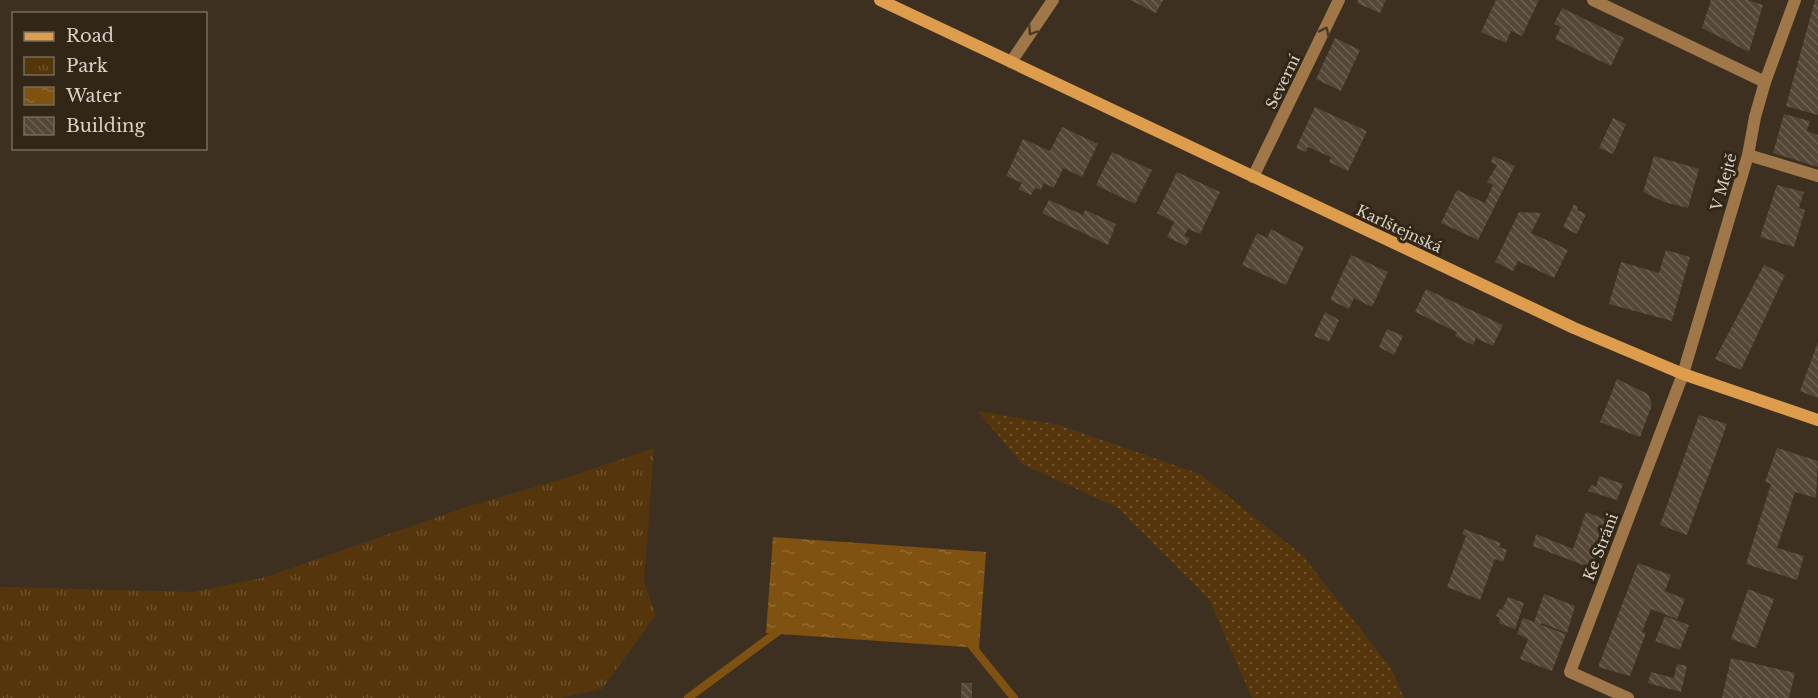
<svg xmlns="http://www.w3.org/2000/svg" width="1818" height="698" font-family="'Libre Baskerville',serif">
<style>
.grass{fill:url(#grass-dots)}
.park{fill:url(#park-tufts)}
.water{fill:url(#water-ripples)}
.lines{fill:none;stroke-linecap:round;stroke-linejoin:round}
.stream{stroke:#805211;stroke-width:8}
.building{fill:url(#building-back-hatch)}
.minor{stroke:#9f7748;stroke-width:12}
.secondary{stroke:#dd9d4d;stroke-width:12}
.oneway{stroke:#4d3a23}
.labels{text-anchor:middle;stroke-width:6;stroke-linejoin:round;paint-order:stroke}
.street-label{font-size:15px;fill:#d9d1c8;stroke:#322617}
</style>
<defs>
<pattern id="grass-dots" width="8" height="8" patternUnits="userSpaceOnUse" patternTransform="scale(1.5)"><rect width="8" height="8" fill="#55360c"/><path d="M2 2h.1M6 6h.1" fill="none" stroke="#6d522e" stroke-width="1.8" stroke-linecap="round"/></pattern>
<pattern id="park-tufts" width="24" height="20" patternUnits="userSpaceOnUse" patternTransform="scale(1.5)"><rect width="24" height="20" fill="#55360c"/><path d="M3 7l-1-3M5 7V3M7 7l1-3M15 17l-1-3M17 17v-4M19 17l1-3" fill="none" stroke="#6d522e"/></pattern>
<pattern id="water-ripples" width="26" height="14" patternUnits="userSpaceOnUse" patternTransform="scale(1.5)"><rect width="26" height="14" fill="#805211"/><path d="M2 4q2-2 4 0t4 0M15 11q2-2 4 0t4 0" fill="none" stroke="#916a32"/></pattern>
<pattern id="building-back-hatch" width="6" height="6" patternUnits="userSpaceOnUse" patternTransform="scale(1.5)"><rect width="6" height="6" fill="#554738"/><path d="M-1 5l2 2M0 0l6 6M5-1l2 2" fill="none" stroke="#6d6053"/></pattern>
</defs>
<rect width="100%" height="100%" fill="#3d3021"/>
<polygon class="grass" points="978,411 1059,425 1200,474 1302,555 1391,668 1404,698 1252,698 1209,599 1118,508 1022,464"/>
<polygon class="park" points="654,448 644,582 656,615 602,689 560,698 0,698 0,587 193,592 266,577 466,507 566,478"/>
<polygon class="water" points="773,537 986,552 979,648 766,633"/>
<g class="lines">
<g class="stream">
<polyline points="967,640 1014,698"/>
<polyline points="688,698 784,627"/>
</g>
</g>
<g class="building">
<polygon points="1130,0 1163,0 1156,13"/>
<polygon points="1358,0 1386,0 1380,13 1357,3"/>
<polygon points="1496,0 1539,0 1522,36 1511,31 1506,43 1481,32"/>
<polygon points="1711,0 1748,0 1763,5 1749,52 1702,28"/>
<polygon points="1815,0 1818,0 1818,115 1786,106"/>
<polygon points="1562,8 1624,38 1611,66 1555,39 1561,27 1554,24"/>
<polygon points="1335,38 1360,50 1341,91 1316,79"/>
<polygon points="1315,107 1367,131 1348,171 1329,162 1331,157 1308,147 1306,152 1296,148"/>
<polygon points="1784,114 1810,121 1807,131 1818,135 1818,167 1773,153"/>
<polygon points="1613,118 1626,124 1613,154 1599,148"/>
<polygon points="1062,127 1098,144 1082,177 1063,168 1054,188 1044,183 1041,190 1035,188 1031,195 1018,189 1022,183 1006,176 1023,139 1050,151"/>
<polygon points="1112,152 1152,170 1135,204 1096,185"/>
<polygon points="1493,156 1515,166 1478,240 1441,223 1457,190 1485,203 1493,185 1487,182 1497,165 1491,162"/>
<polygon points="1654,156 1699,169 1688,208 1664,202 1643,192"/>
<polygon points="1177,172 1220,192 1200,234 1188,229 1184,236 1190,238 1186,246 1167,237 1174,222 1157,213"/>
<polygon points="1777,185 1804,192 1799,208 1805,210 1794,247 1760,237"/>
<polygon points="1049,200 1083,215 1085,210 1116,224 1108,245 1042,213"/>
<polygon points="1574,204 1578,207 1577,210 1586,214 1577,234 1563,227"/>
<polygon points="1519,212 1541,213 1531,233 1568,250 1554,278 1518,261 1513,271 1495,262"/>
<polygon points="1271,229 1304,247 1286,285 1242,265 1257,233 1267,238"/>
<polygon points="1666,250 1690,257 1672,321 1609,304 1621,262 1659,273"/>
<polygon points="1351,255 1388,272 1372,307 1354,298 1349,309 1330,300"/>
<polygon points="1764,265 1785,275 1741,370 1715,359"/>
<polygon points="1426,289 1503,325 1493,346 1476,338 1473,345 1455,336 1457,332 1415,312"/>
<polygon points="1325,312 1339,320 1329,342 1314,336"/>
<polygon points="1387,329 1403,336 1394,355 1379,347"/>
<polygon points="1818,342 1818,398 1800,391"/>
<polygon points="1617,379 1648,394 1652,405 1640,437 1600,422"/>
<polygon points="1699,415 1727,424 1687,535 1660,525"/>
<polygon points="1777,448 1818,461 1816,498 1795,492 1777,548 1804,556 1797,580 1746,564 1771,484 1765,482"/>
<polygon points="1599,476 1623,484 1617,500 1588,491 1591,485 1596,487"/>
<polygon points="1586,512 1609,521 1591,568 1533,546 1536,534 1573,549"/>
<polygon points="1464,529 1501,543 1499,547 1507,550 1503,562 1495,559 1480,600 1447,587 1466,536 1462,534"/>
<polygon points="1638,563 1671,575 1665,591 1685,599 1677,619 1651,609 1642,632 1646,633 1630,676 1598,667"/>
<polygon points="1748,589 1774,599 1756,648 1731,639"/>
<polygon points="1544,594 1575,606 1567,633 1541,623 1541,625 1566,634 1552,671 1520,659 1528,639 1517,634 1523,618 1534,622"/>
<polygon points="1508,597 1524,603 1515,629 1499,623 1500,618 1496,616 1499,609 1502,610"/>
<polygon points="1665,616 1689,625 1680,650 1655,641"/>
<polygon points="1731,658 1795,673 1789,698 1722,698"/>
<polygon points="1677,664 1687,666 1681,692 1648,683 1651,672 1674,678"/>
<rect x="961" y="683" width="11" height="15"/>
</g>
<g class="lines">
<g class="minor">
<polyline points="1593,0 1765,82"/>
<polyline points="1011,62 1053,0"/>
<polyline points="1748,155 1818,176"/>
<polyline points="1253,177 1339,0"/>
<polyline points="1628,698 1570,672 1683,374 1748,155 1755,117 1765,82 1795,0"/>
</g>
<polyline class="secondary" points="880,0 1574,328 1683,374 1818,420"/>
</g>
<defs><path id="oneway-chevron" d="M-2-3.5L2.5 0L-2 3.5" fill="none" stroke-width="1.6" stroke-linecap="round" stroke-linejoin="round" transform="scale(1.5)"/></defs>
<g class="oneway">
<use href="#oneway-chevron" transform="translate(1032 31) rotate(124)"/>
<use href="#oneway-chevron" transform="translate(1325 31) rotate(-64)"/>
</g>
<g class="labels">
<g class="street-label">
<text transform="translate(1283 82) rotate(-64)" y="5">Severní</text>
<text transform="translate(1724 182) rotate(-74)" y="5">V Mejtě</text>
<text transform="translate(1399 229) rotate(25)" y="5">Karlštejnská</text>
<text transform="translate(1601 547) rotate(-69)" y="5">Ke Stráni</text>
</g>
</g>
<rect x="12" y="12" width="195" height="138" fill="#322617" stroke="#756a5e" stroke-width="1.5"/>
<rect x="24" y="32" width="30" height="9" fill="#dd9d4d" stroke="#756a5e" stroke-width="1.5"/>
<text x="66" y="42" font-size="18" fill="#d9d1c8">Road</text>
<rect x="24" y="57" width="30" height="18" fill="url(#park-tufts)" stroke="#756a5e" stroke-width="1.5"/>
<text x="66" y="72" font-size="18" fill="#d9d1c8">Park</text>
<rect x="24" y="87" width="30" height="18" fill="url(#water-ripples)" stroke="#756a5e" stroke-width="1.5"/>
<text x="66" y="102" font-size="18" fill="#d9d1c8">Water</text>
<rect x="24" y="117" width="30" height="18" fill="url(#building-back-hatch)" stroke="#756a5e" stroke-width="1.5"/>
<text x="66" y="132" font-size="18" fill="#d9d1c8">Building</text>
</svg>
